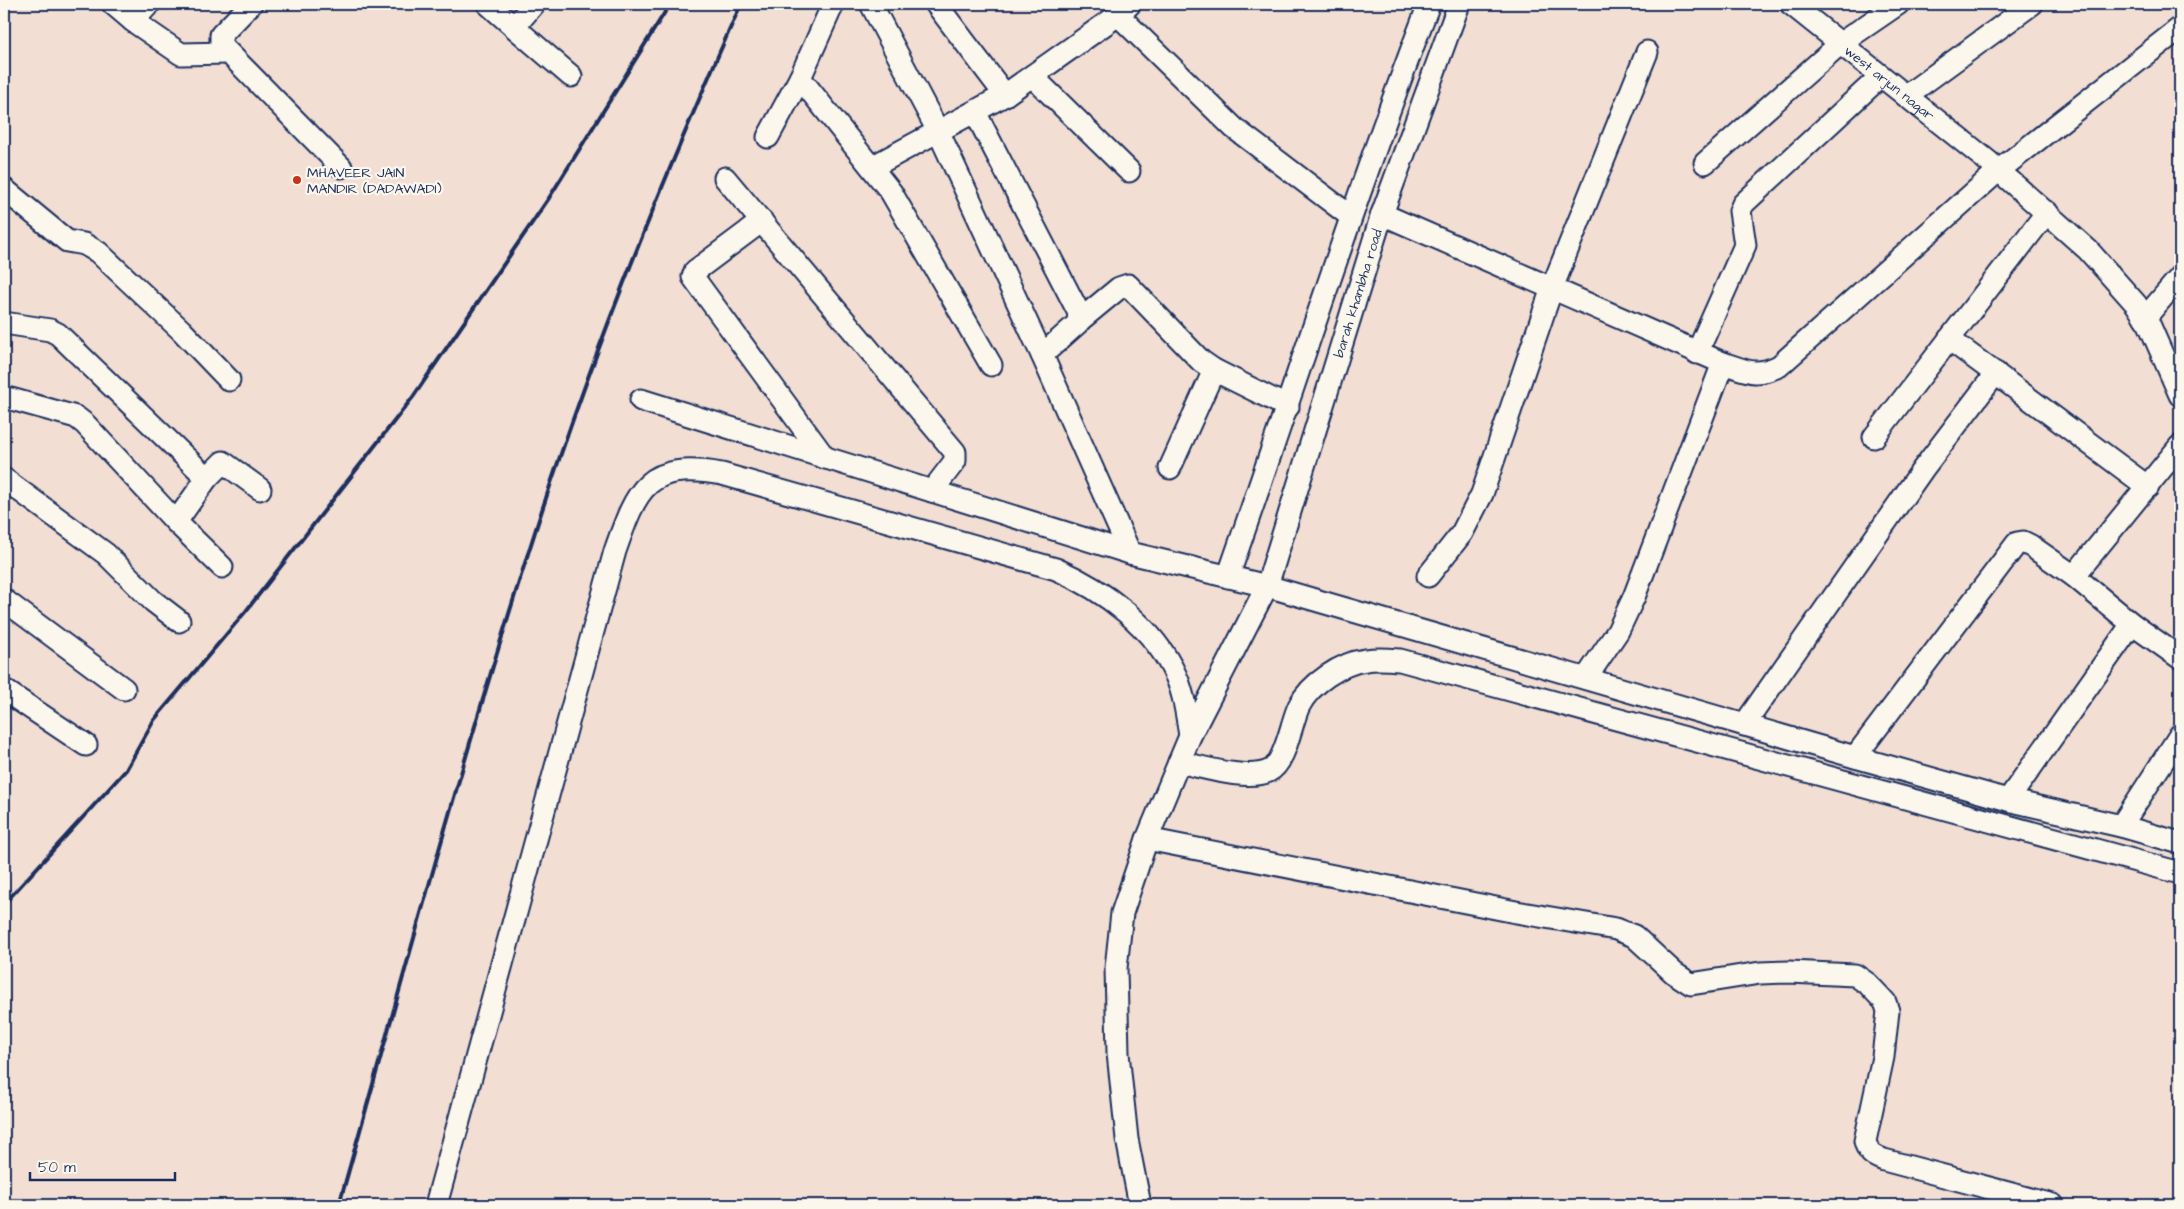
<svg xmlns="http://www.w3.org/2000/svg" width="2184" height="1209" font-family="'Architects Daughter',sans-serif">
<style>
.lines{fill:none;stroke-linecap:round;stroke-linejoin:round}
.minor-casing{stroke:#1b2f5e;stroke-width:25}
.minor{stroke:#fbf7ec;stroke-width:21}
.rail{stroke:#1b2f5e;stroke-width:4}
.poi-dot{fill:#c8321e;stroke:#fbf7ec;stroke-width:2}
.labels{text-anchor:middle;stroke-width:4.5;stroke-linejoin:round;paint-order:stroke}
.street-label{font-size:14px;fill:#1b2f5e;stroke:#fbf7ec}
.poi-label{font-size:14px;fill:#1b2f5e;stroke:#fbf7ec;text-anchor:start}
</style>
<rect width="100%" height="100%" fill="#f2ded3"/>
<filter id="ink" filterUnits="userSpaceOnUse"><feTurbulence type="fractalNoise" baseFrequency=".02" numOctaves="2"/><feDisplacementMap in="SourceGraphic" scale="10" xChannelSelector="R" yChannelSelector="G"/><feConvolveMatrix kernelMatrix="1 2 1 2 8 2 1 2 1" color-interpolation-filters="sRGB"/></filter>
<g filter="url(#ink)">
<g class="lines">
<defs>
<g id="minor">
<polyline points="113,4 133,21 149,4"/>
<polyline points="251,4 221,35 221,45 341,167"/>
<polyline points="488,4 514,27 534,4"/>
<polyline points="833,4 800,78 891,192 991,365"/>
<polyline points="871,4 939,133 1042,355 1130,553"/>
<polyline points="936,4 1005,95 1118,15 1130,4"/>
<path id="s1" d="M1791 4 1989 162 2088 250 2136 304 2149 324 2180 395"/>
<polyline points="1118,15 1234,128 1350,216"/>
<polyline points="133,21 181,54 228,53"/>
<polyline points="514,27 571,76"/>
<polyline points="1032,76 1129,171"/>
<polyline points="1906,96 2032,4"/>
<polyline points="975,112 1079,313 1078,323 1042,355"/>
<polyline points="768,137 800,78"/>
<polyline points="1705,163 1841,43 1898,4"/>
<polyline points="872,167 1005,95"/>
<polyline points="725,178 955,452 955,461 932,491"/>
<polyline points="4,189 67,241 84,244 98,252 181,330 229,380"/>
<path d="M1382 214 1723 363C1747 371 1755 377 1779 366L1998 171 2180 28"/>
<polyline points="762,221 695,271 693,277 825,458"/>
<polyline points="2145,318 2180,277"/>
<polyline points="1079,321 1119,288 1128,285 1201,361 1214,370 1288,407"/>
<polyline points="4,323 50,330 58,334 207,478"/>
<polyline points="1949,339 2148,487"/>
<polyline points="1697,353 1745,245 1740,211 1743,204 1881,76"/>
<polyline points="4,397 76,417 85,424 176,522 222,567"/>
<polyline points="641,400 1130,553 1267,586 1855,757 2008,800 2121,826 2180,843"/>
<polyline points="1874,437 2047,212"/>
<polyline points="2180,446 2074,576 2132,624 2180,658"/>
<polyline points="1170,468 1214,370"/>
<polyline points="4,479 106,554 153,601 179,621"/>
<polyline points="176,522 207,478 223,462 260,489"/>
<polyline points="1428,576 1462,533 1482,494 1552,288 1647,52"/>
<path d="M1228 577C1295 386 1356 193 1429 4"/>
<polyline points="4,600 124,689"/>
<polyline points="1586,678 1618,631 1634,597 1723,363"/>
<polyline points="4,690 86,745"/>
<polyline points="1744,725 1923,469 1996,373"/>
<polyline points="1855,757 2017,543 2023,542 2031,546 2074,576"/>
<path d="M1179 762C1203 767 1246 781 1269 771 1286 763 1291 722 1299 706 1310 684 1341 663 1366 660 1377 658 1388 659 1400 660L2180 873"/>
<polyline points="2008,800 2132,624"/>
<polyline points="2121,826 2180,735"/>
<path d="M1147 839 1516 912 1616 929 1634 936 1674 973 1691 984 1760 973 1789 972 1855 975 1868 984 1885 1002 1888 1011 1883 1057 1865 1141C1868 1153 1873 1156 1884 1160L2053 1205"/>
<path d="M436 1205 615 551C637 488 647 461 722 474L1056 569C1104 590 1154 627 1176 676 1184 694 1187 716 1190 736"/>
<path id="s2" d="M1140 1205 1127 1139 1118 1053 1116 968 1122 913 1147 839 1190 736 1267 586 1382 214 1459 4"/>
</g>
</defs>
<use href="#minor" class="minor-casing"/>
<use href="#minor" class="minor"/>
<g class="rail">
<polyline points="4,904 126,770 154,720 246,611 413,397 549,198 670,4"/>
<path d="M339 1205C402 983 462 758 533 538 591 356 663 178 741 4"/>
</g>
</g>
</g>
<circle class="poi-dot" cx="297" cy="180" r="5"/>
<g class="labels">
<g class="street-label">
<text dy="5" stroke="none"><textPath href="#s1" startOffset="126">west arjun nagar</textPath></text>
<text dy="5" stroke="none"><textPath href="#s2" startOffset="959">barah khambha road</textPath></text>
</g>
<g class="poi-label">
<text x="307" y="177">MHAVEER JAIN<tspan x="307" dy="16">MANDIR (DADAWADI)</tspan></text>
</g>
</g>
<rect width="2184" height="1209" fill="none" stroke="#fbf7ec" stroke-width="20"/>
<rect x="10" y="10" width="2164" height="1189" fill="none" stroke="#1b2f5e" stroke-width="2" filter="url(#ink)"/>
<path d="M30 1172v8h145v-8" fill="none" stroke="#1b2f5e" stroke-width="2.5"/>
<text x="38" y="1172" font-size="15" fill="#1b2f5e" stroke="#fbf7ec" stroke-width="4" paint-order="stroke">50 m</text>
</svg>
